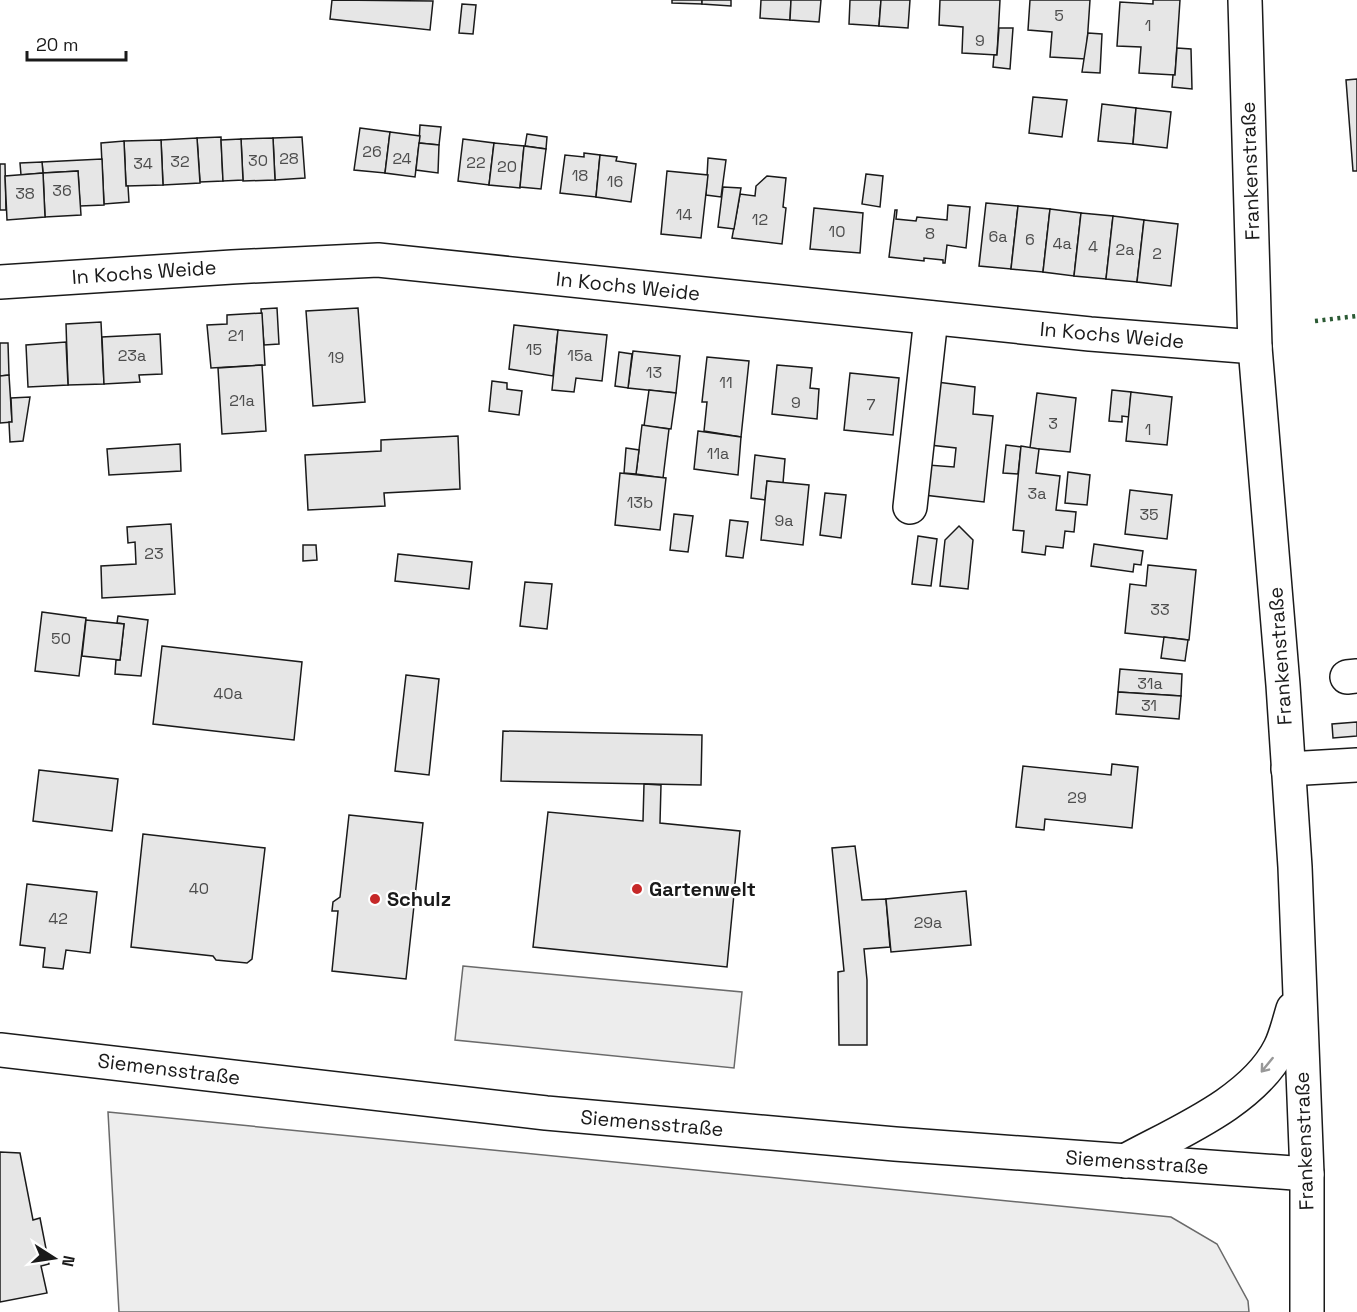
<svg xmlns="http://www.w3.org/2000/svg" width="1357" height="1312" font-family="'Space Grotesk',sans-serif">
<style>
.parking{fill:#ededed;stroke:#6a6a6a;stroke-width:1.5}
.building{fill:#e6e6e6;stroke:#1a1a1a;stroke-width:1.5}
.lines{fill:none;stroke-linecap:round;stroke-linejoin:round}
.minor-casing{stroke:#1a1a1a;stroke-width:36}
.minor{stroke:#fff;stroke-width:33}
.hedge{stroke:#2b5a34;stroke-width:4.5;stroke-dasharray:3 4.5;stroke-linecap:butt}
.oneway{stroke:#989898}
.poi-dot{fill:#c62828;stroke:#fff;stroke-width:2}
.labels{text-anchor:middle;stroke-width:4.5;stroke-linejoin:round;paint-order:stroke}
.number-label{font-size:16px;fill:#4d4d4d}
.street-label{font-size:20px;fill:#1a1a1a;stroke:#fff}
.poi-label{font-size:20px;font-weight:bold;fill:#1a1a1a;stroke:#fff;text-anchor:start}
</style>
<rect width="100%" height="100%" fill="#fff"/>
<g class="parking">
<polygon points="463,966 742,992 734,1068 455,1040"/>
<polygon points="108,1112 1171,1217 1217,1244 1248,1301 1249,1312 119,1312"/>
</g>
<g class="building">
<polygon points="332,0 433,1 430,30 330,19"/>
<polygon points="672,0 702,0 702,4 672,3"/>
<polygon points="702,0 731,0 731,6 702,4"/>
<polygon points="761,0 791,0 790,20 760,18"/>
<polygon points="791,0 821,0 819,22 790,20"/>
<polygon points="850,0 881,0 879,26 849,24"/>
<polygon points="881,0 910,0 908,28 879,26"/>
<polygon points="940,0 1000,0 997,55 962,53 963,27 939,25"/>
<polygon points="1030,0 1090,0 1086,59 1050,57 1052,32 1028,30"/>
<polygon points="1153,0 1180,0 1175,75 1139,73 1141,47 1117,46 1120,2 1153,4"/>
<polygon points="462,4 476,5 473,34 459,33"/>
<polygon points="999,28 1013,28 1010,69 993,67 994,55 997,55"/>
<polygon points="1088,33 1102,34 1100,73 1082,72"/>
<polygon points="1177,48 1191,49 1192,89 1172,87 1173,75 1175,75"/>
<polygon points="1357,79 1357,171 1353,171 1346,80"/>
<polygon points="1033,97 1067,100 1062,137 1029,133"/>
<polygon points="1102,104 1136,108 1133,144 1098,141"/>
<polygon points="1136,108 1171,112 1167,148 1133,144"/>
<polygon points="420,125 441,127 439,145 419,143"/>
<polygon points="360,128 390,132 385,173 354,170"/>
<polygon points="390,132 420,136 415,177 385,173"/>
<polygon points="527,134 547,137 546,149 525,146"/>
<polygon points="221,137 223,181 200,182 197,138"/>
<polygon points="302,137 305,178 275,180 273,138"/>
<polygon points="197,138 200,183 163,185 161,140"/>
<polygon points="273,138 275,180 243,181 241,139"/>
<polygon points="241,139 243,180 223,181 221,140"/>
<polygon points="463,139 494,143 489,185 458,181"/>
<polygon points="161,140 163,185 126,186 124,141"/>
<polygon points="124,141 126,186 128,186 129,202 104,204 101,143"/>
<polygon points="419,143 439,145 438,173 416,170"/>
<polygon points="494,143 524,146 520,188 489,185"/>
<polygon points="524,146 546,149 541,189 520,187"/>
<polygon points="584,153 600,155 596,197 560,193 565,155 584,157"/>
<polygon points="600,155 617,157 616,161 636,164 631,202 596,197"/>
<polygon points="708,158 726,160 721,197 706,195"/>
<polygon points="102,159 104,205 80,206 78,171 43,173 42,162"/>
<polygon points="42,162 43,173 21,175 20,163"/>
<polygon points="0,164 5,164 6,210 0,210"/>
<polygon points="78,171 81,215 45,217 43,173"/>
<polygon points="667,171 708,175 701,238 661,234"/>
<polygon points="43,173 45,217 7,220 5,176"/>
<polygon points="866,174 883,176 880,207 862,204"/>
<polygon points="767,176 786,178 783,207 786,208 782,244 732,238 740,194 755,196 756,186"/>
<polygon points="723,187 741,188 734,229 718,227"/>
<polygon points="986,203 1018,206 1011,269 979,266"/>
<polygon points="948,205 970,207 966,248 947,245 945,263 943,263 943,260 924,258 924,261 889,257 895,210 897,210 896,219 916,221 917,217 947,220"/>
<polygon points="1018,206 1050,209 1043,272 1011,269"/>
<polygon points="814,208 863,213 860,253 810,249"/>
<polygon points="1050,209 1081,213 1074,276 1043,272"/>
<polygon points="1081,213 1113,216 1106,279 1074,276"/>
<polygon points="1113,216 1144,220 1137,282 1106,279"/>
<polygon points="1144,220 1178,224 1171,286 1137,282"/>
<polygon points="277,308 279,344 264,345 261,309"/>
<polygon points="358,308 365,402 313,406 306,311"/>
<polygon points="262,313 265,365 211,368 207,325 227,324 227,315"/>
<polygon points="101,322 104,384 68,385 66,324"/>
<polygon points="514,325 558,330 553,376 509,369"/>
<polygon points="558,330 607,335 602,381 576,378 574,392 552,390"/>
<polygon points="160,334 162,374 139,375 140,382 104,384 102,337"/>
<polygon points="66,342 68,385 28,387 26,345"/>
<polygon points="0,343 8,343 9,375 0,376"/>
<polygon points="633,351 680,356 676,393 628,388"/>
<polygon points="619,352 632,354 628,388 615,386"/>
<polygon points="707,357 749,361 741,437 704,431 707,402 702,402"/>
<polygon points="262,365 266,431 222,434 218,368"/>
<polygon points="777,365 812,368 810,388 819,389 817,419 772,414"/>
<polygon points="850,373 899,378 893,435 844,430"/>
<polygon points="9,375 12,422 0,423 0,376"/>
<polygon points="492,381 507,383 507,389 522,391 519,415 489,411"/>
<polygon points="937,382 975,387 973,414 993,416 984,502 924,495 928,465 954,467 956,448 930,445"/>
<polygon points="649,390 676,393 671,429 644,426"/>
<polygon points="1112,390 1131,392 1129,417 1122,416 1122,422 1109,421"/>
<polygon points="1131,392 1172,397 1167,445 1126,441"/>
<polygon points="1037,393 1076,398 1070,452 1030,448"/>
<polygon points="30,397 23,441 10,442 9,422 12,422 11,398"/>
<polygon points="642,425 669,429 663,478 636,474"/>
<polygon points="698,431 741,437 738,475 694,469"/>
<polygon points="458,436 460,489 384,493 385,506 308,510 305,455 381,451 381,440"/>
<polygon points="180,444 181,471 109,475 107,449"/>
<polygon points="1006,445 1021,447 1018,474 1003,473"/>
<polygon points="1021,446 1039,449 1036,473 1060,476 1056,510 1076,512 1074,532 1065,531 1063,548 1046,546 1045,555 1022,552 1024,531 1013,530"/>
<polygon points="626,448 639,450 636,474 624,473"/>
<polygon points="755,455 785,459 783,483 767,481 765,500 751,498"/>
<polygon points="1068,472 1090,475 1087,505 1065,503"/>
<polygon points="620,473 666,478 660,530 615,525"/>
<polygon points="767,481 809,485 803,545 761,540"/>
<polygon points="1130,490 1172,495 1167,539 1125,534"/>
<polygon points="825,493 846,495 841,538 820,535"/>
<polygon points="674,514 693,516 688,552 670,550"/>
<polygon points="730,520 748,522 743,558 726,556"/>
<polygon points="171,524 175,594 102,598 101,566 136,564 135,542 128,543 127,527"/>
<polygon points="959,526 973,540 968,589 940,586 945,540"/>
<polygon points="918,536 937,539 931,586 912,584"/>
<polygon points="1094,544 1143,551 1141,565 1134,564 1133,572 1091,566"/>
<polygon points="303,545 316,545 317,560 303,561"/>
<polygon points="398,554 472,562 469,589 395,581"/>
<polygon points="1148,565 1196,570 1189,640 1125,633 1130,584 1146,586"/>
<polygon points="525,582 552,584 547,629 520,626"/>
<polygon points="42,612 86,618 79,676 35,671"/>
<polygon points="118,616 148,620 141,676 115,674 116,660 120,660 124,624 117,623"/>
<polygon points="86,620 124,624 120,660 82,656"/>
<polygon points="1164,637 1188,640 1185,661 1161,658"/>
<polygon points="162,646 302,662 294,740 153,724"/>
<polygon points="1120,669 1182,674 1181,696 1118,692"/>
<polygon points="406,675 439,679 429,775 395,771"/>
<polygon points="1118,692 1181,696 1179,719 1116,714"/>
<polygon points="1357,722 1357,736 1333,738 1332,724"/>
<polygon points="503,731 702,735 701,785 501,781"/>
<polygon points="1112,764 1138,767 1132,828 1045,819 1044,830 1016,827 1023,766 1111,775"/>
<polygon points="39,770 118,779 112,831 33,821"/>
<polygon points="644,784 661,785 660,823 740,831 727,967 533,947 548,812 643,821"/>
<polygon points="349,815 423,823 406,979 332,971 338,911 332,911 333,902 340,897"/>
<polygon points="143,834 265,848 252,959 247,963 216,960 213,956 131,947"/>
<polygon points="855,846 862,900 886,899 890,947 864,949 867,980 867,1045 839,1045 838,972 844,971 832,848"/>
<polygon points="27,884 97,892 90,953 66,950 63,969 43,967 45,948 20,945"/>
<polygon points="966,891 971,945 891,952 886,899"/>
<polygon points="0,1152 20,1153 33,1220 40,1218 49,1264 41,1266 47,1293 0,1302"/>
</g>
<g class="lines">
<defs>
<g id="minor">
<polyline points="1245,0 1255,347 1283,685 1295,867 1307,1174 1307,1312"/>
<polyline points="0,282 232,267 378,260 1090,334 1255,347"/>
<polyline points="910,507 931,318"/>
<polyline points="1347,677 1357,676"/>
<polyline points="1288,769 1357,765"/>
<polyline points="0,1050 546,1113 895,1144 1307,1174"/>
<path d="M1125 1161C1176 1133 1253 1102 1280 1048 1286 1036 1289 1022 1293 1009"/>
</g>
</defs>
<use href="#minor" class="minor-casing"/>
<use href="#minor" class="minor"/>
<polyline class="hedge" points="1315,321 1357,316"/>
</g>
<defs><path id="oneway-shaft" d="M-6 0H5M1.5-3L5.5 0L1.5 3" fill="none" stroke-width="1.6" stroke-linecap="round" stroke-linejoin="round" transform="scale(1.5)"/></defs>
<use class="oneway" href="#oneway-shaft" transform="translate(1267 1065) rotate(129)"/>
<g class="poi-dot">
<circle cx="637" cy="889" r="6"/>
<circle cx="375" cy="899" r="6"/>
</g>
<g class="labels">
<g class="number-label">
<text x="1059" y="21">5</text>
<text x="1148" y="31">1</text>
<text x="980" y="46">9</text>
<text x="372" y="157">26</text>
<text x="289" y="164">28</text>
<text x="402" y="164">24</text>
<text x="258" y="166">30</text>
<text x="180" y="167">32</text>
<text x="476" y="168">22</text>
<text x="143" y="169">34</text>
<text x="507" y="172">20</text>
<text x="580" y="181">18</text>
<text x="615" y="187">16</text>
<text x="62" y="196">36</text>
<text x="25" y="199">38</text>
<text x="684" y="220">14</text>
<text x="760" y="225">12</text>
<text x="837" y="237">10</text>
<text x="930" y="239">8</text>
<text x="998" y="242">6a</text>
<text x="1030" y="245">6</text>
<text x="1062" y="249">4a</text>
<text x="1093" y="252">4</text>
<text x="1125" y="255">2a</text>
<text x="1157" y="259">2</text>
<text x="236" y="341">21</text>
<text x="534" y="355">15</text>
<text x="132" y="361">23a</text>
<text x="580" y="361">15a</text>
<text x="336" y="363">19</text>
<text x="654" y="378">13</text>
<text x="726" y="388">11</text>
<text x="242" y="406">21a</text>
<text x="796" y="408">9</text>
<text x="871" y="410">7</text>
<text x="1053" y="429">3</text>
<text x="1148" y="435">1</text>
<text x="718" y="459">11a</text>
<text x="1037" y="499">3a</text>
<text x="640" y="508">13b</text>
<text x="1149" y="520">35</text>
<text x="784" y="526">9a</text>
<text x="154" y="559">23</text>
<text x="1160" y="615">33</text>
<text x="61" y="644">50</text>
<text x="1150" y="689">31a</text>
<text x="228" y="699">40a</text>
<text x="1149" y="711">31</text>
<text x="1077" y="803">29</text>
<text x="199" y="894">40</text>
<text x="58" y="924">42</text>
<text x="928" y="928">29a</text>
</g>
<g class="street-label">
<text transform="translate(1250 171) rotate(-92)" y="7">Frankenstraße</text>
<text transform="translate(144 272) rotate(-4)" y="7">In Kochs Weide</text>
<text transform="translate(628 286) rotate(6)" y="7">In Kochs Weide</text>
<text transform="translate(1112 335) rotate(5)" y="7">In Kochs Weide</text>
<text transform="translate(1280 656) rotate(-94)" y="7">Frankenstraße</text>
<text transform="translate(169 1069) rotate(7)" y="7">Siemensstraße</text>
<text transform="translate(652 1123) rotate(5)" y="7">Siemensstraße</text>
<text transform="translate(1304 1141) rotate(-92)" y="7">Frankenstraße</text>
<text transform="translate(1137 1162) rotate(4)" y="7">Siemensstraße</text>
</g>
<g class="poi-label">
<text x="649" y="896">Gartenwelt</text>
<text x="387" y="906">Schulz</text>
</g>
</g>
<g transform="translate(54 1258) rotate(102)" stroke="#ffffff" stroke-width="4.5" paint-order="stroke">
<path d="M0-4.5L10 22L0 15L-10 22Z" fill="#1a1a1a"/>
<text y="-9" font-size="16" font-weight="bold" text-anchor="middle" fill="#1a1a1a">N</text>
</g>
<path d="M27 51v9h99v-9" fill="none" stroke="#1a1a1a" stroke-width="3"/>
<text x="36" y="51" font-size="18" fill="#1a1a1a" stroke="#ffffff" stroke-width="4.5" paint-order="stroke">20 m</text>
</svg>
